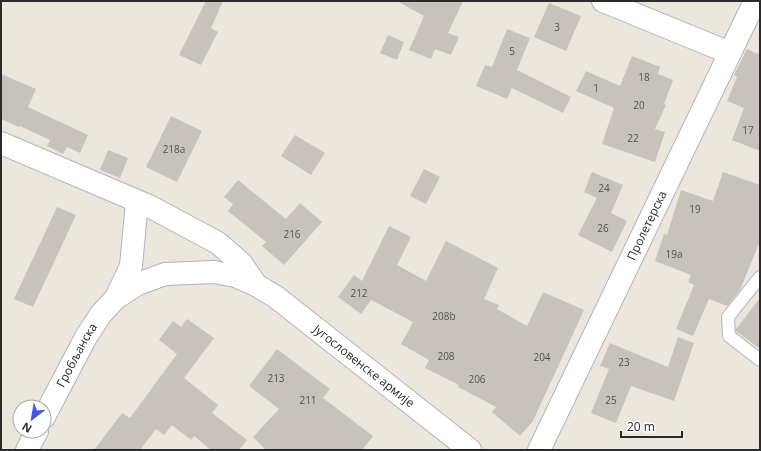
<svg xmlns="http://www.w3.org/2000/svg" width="761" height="451" font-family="'Open Sans',sans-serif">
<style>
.building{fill:#c7c3bc}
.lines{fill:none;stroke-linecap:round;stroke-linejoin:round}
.lane-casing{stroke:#b0b2bd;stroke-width:14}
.street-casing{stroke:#b0b2bd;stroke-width:24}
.lane{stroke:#fff;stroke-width:12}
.street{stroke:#fff;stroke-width:22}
.labels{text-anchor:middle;stroke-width:3;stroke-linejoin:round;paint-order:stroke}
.number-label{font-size:10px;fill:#51504e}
.street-label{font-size:12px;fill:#2a2a2a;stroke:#fff}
</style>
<rect width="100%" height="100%" fill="#ebe7dd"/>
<g class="building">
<polygon points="206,1 223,1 211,28 218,32 201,65 179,55"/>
<polygon points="397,1 463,1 448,33 459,37 451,55 435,49 431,59 409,50 424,16"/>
<polygon points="549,3 581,16 566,51 534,37"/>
<polygon points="507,29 530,38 517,70 571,97 563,113 512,88 507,99 476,86 485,65 492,67"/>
<polygon points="388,35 404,42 397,60 380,53"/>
<polygon points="747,49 760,55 760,151 732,140 744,108 727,101 737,77 734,75"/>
<polygon points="632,56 660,67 658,74 673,80 664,104 666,105 655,129 665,132 655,162 602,144 614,108 576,91 586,71 620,86"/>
<polygon points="1,74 36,89 28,107 88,135 80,153 67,147 63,154 47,146 50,140 20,126 19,127 1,119"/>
<polygon points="171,116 202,131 177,182 146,167"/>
<polygon points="295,135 325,153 311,175 281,156"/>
<polygon points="108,150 128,158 120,178 100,170"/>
<polygon points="424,169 440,177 426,204 410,196"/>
<polygon points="592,172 623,185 611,213 627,221 612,252 578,235 597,198 584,192"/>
<polygon points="723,172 760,185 760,241 740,290 727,306 709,299 693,336 676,329 694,285 688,282 691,275 655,261 664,234 667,235 681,190 713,201"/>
<polygon points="238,180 286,219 300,203 322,222 284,265 262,246 266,242 228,211 233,204 224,197"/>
<polygon points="57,207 76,215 33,307 14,299"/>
<polygon points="389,226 411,237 397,265 426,281 446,241 498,268 484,299 499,305 497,309 527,326 543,292 584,310 533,421 520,436 492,412 496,407 458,387 459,385 425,368 429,360 401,344 413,322 371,300 361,314 338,297 354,275 362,281"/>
<polygon points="760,298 760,349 736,331 736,329"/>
<polygon points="187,319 214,338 184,378 218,405 212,413 247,440 239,450 211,450 194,436 191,440 172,425 164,435 156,429 140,450 94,450 122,413 130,418 177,354 159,340 173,321 181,327"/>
<polygon points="678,337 694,343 674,401 631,386 616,423 591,413 609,369 600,366 610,343 668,367"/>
<polygon points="277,349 330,389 323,398 373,436 362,450 266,450 253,437 279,409 249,386"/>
</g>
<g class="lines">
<defs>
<polyline id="lane" points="760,277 728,317 729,336 760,360"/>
<g id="street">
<polyline points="603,1 730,53"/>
<polyline points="1,143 149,206 218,243 241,263 256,285"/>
<polyline points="116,298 131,266 137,202"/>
<path id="s1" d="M44 417 86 337 101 314 116 298 138 284 165 274 214 272 235 276 256 285 276 297 470 450"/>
<polyline points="27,450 37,431"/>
<path id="s2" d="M539 450 755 1"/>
</g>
</defs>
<use href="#lane" class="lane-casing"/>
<use href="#street" class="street-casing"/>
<use href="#lane" class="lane"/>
<use href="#street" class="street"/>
</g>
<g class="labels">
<g class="number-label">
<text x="557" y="31">3</text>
<text x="512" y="55">5</text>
<text x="644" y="81">18</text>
<text x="596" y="92">1</text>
<text x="639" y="109">20</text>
<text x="748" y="134">17</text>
<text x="633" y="142">22</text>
<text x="174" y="153">218a</text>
<text x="604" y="192">24</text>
<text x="695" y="213">19</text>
<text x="603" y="232">26</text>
<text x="292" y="238">216</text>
<text x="674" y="258">19a</text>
<text x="359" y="297">212</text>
<text x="444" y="320">208b</text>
<text x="446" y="360">208</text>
<text x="542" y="361">204</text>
<text x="624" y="366">23</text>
<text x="276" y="382">213</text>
<text x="477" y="383">206</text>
<text x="308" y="404">211</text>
<text x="611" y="404">25</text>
</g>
<g class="street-label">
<text dy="4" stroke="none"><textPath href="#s2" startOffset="249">Пролетерска</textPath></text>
<text dy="4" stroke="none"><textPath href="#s1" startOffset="70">Гробљанска</textPath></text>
<text dy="4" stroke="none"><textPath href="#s1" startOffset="423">Југословенске армије</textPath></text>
</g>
</g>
<rect width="761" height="451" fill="none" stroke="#2a2a2a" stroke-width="4"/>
<g transform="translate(32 419) rotate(211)"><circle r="19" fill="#ffffff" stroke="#aaaaaa"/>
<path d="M0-3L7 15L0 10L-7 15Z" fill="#4555f0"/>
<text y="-6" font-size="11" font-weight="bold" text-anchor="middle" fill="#2a2a2a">N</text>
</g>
<path d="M621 431v6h61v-6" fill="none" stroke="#2a2a2a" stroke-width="2"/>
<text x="627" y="431" font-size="12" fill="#2a2a2a" stroke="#ffffff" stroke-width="3" paint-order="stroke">20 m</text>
</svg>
